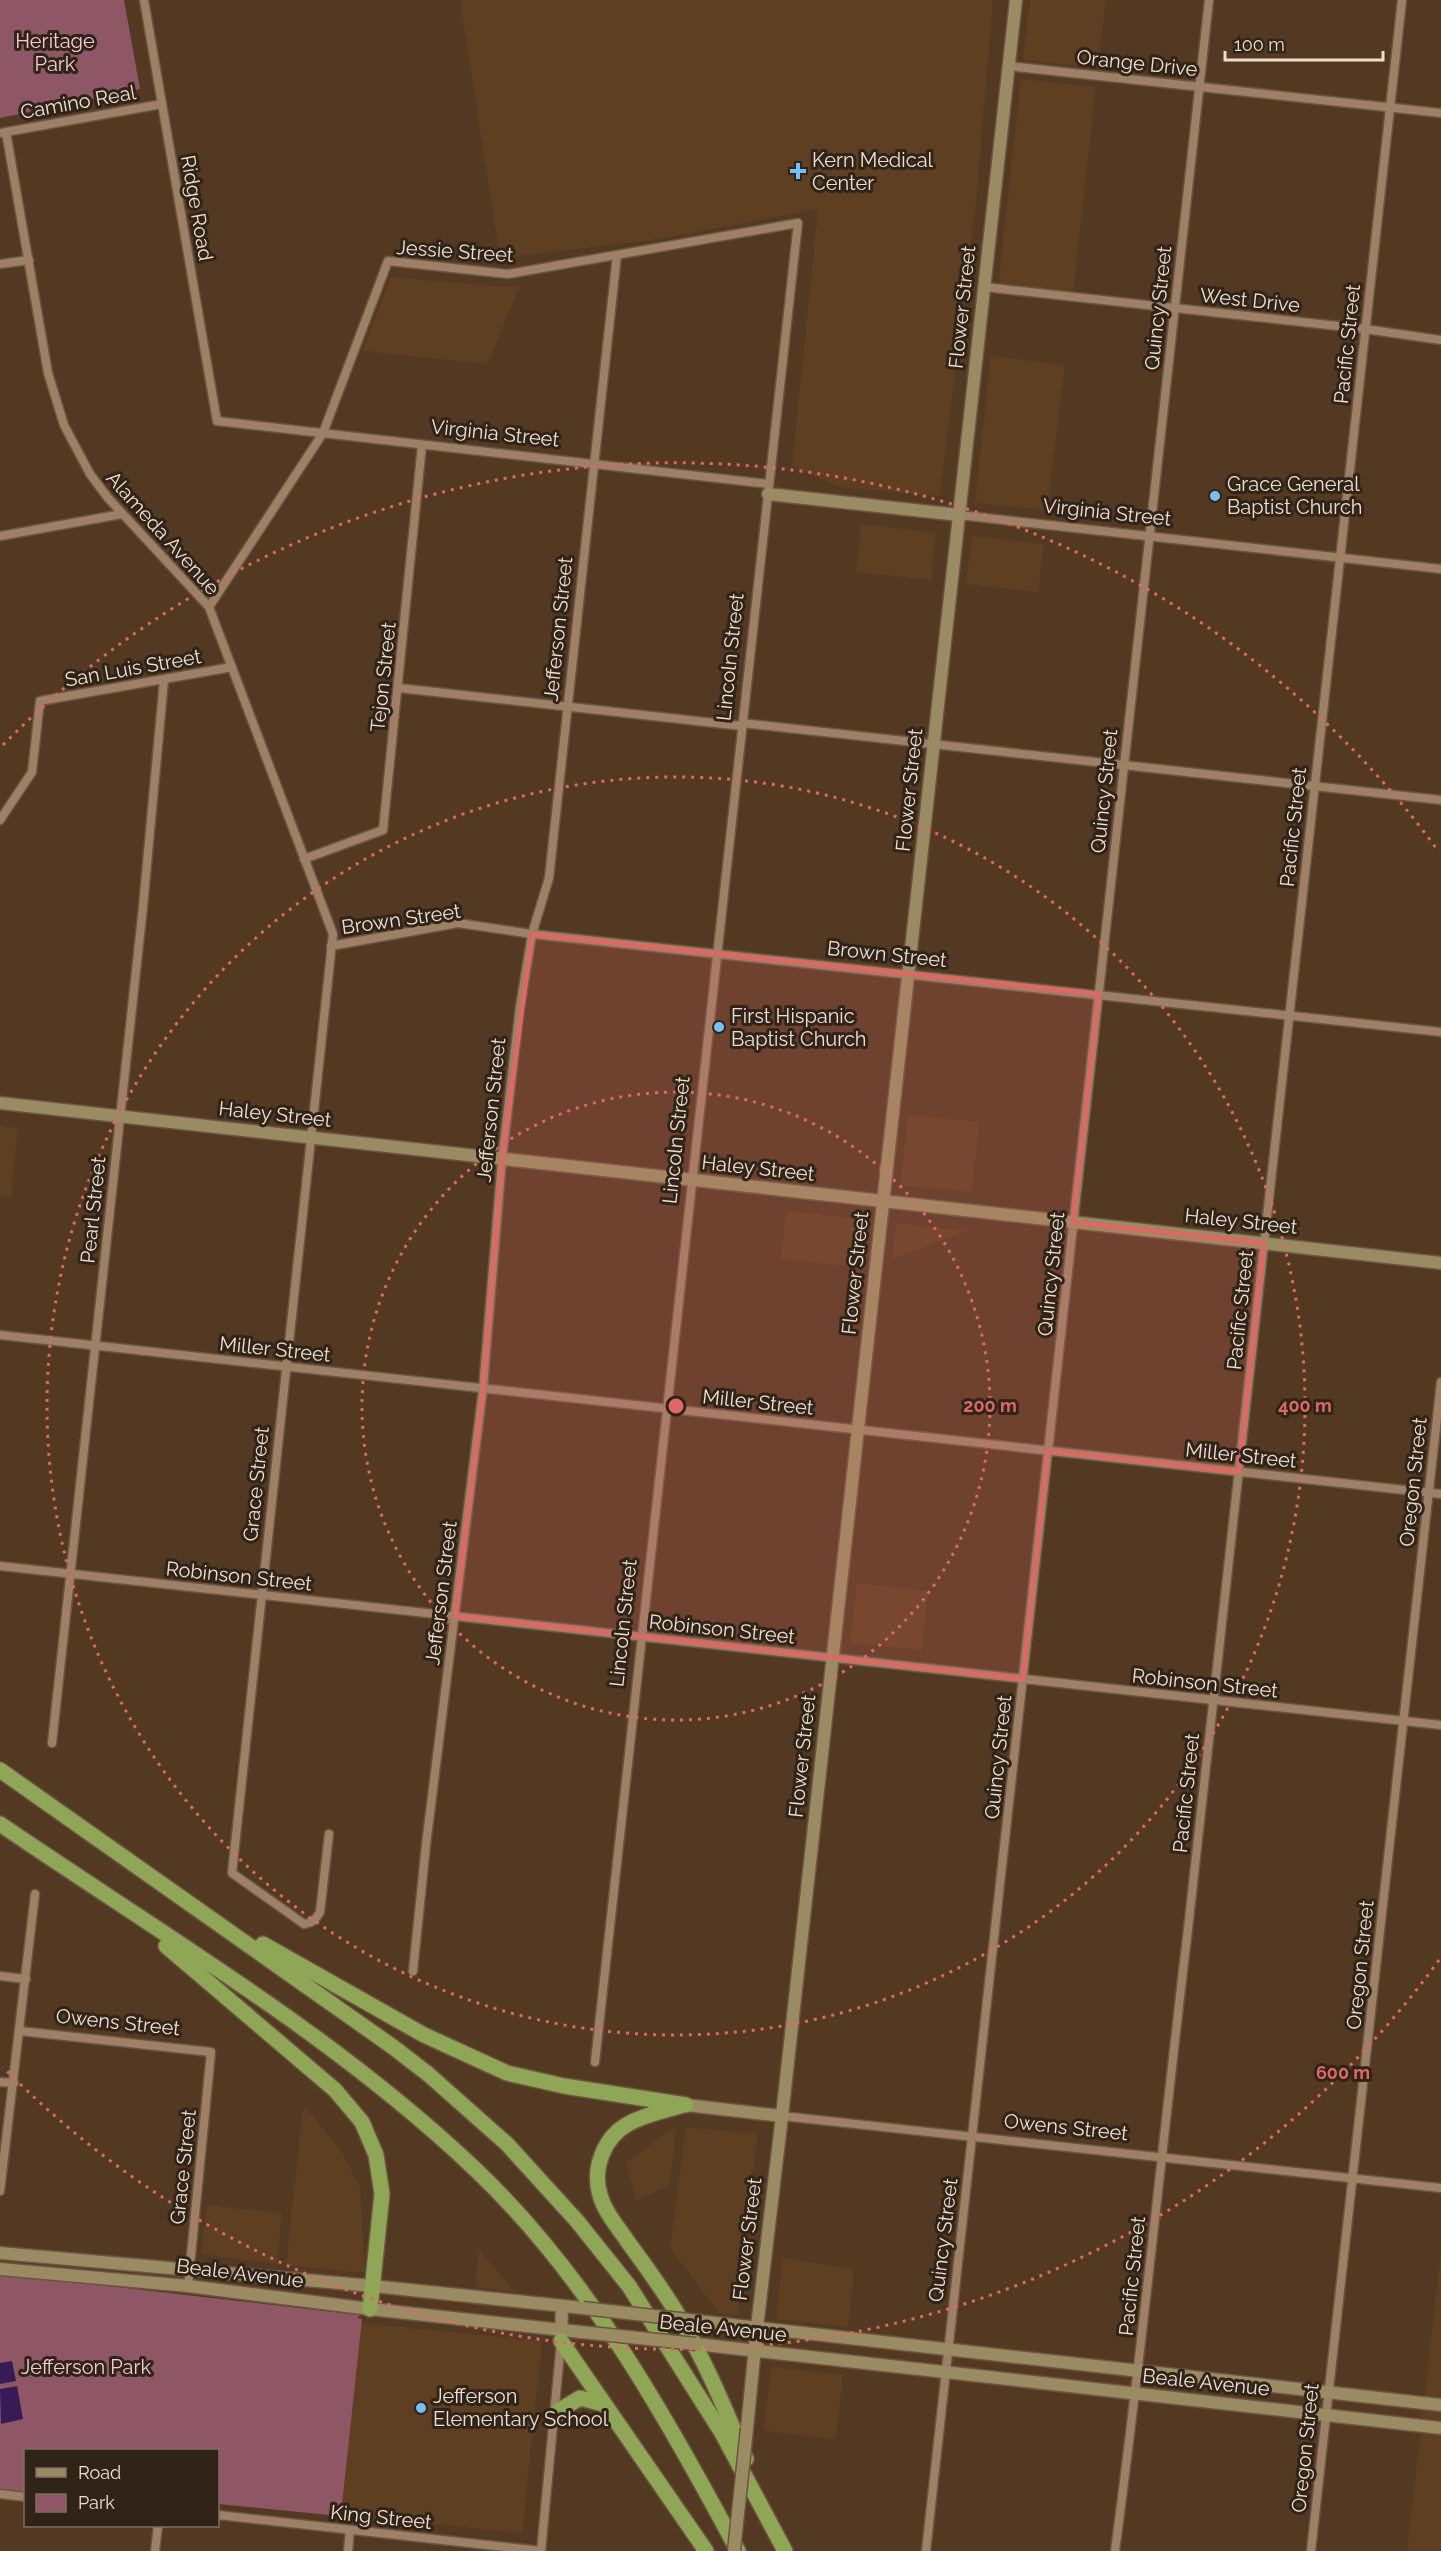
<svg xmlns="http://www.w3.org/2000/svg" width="1441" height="2551" font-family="Raleway,sans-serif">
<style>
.built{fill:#5e3f22}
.green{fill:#8f5666}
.water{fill:#371b57}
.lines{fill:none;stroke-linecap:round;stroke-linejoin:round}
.street-casing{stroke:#6b5540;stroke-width:11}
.secondary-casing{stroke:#6b5540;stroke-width:15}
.highway-casing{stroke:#6b5540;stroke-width:18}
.street{stroke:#9e8067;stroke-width:8}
.secondary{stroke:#9a8b62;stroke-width:12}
.highway{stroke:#8fa657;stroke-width:15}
.secondary-bridge-casing{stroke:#6b5540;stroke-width:15;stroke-linecap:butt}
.secondary-bridge{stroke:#9a8b62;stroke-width:12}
.marked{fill:#de6863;fill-opacity:0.2;stroke:#de6863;stroke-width:4.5;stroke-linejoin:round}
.ring{fill:none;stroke:#de6863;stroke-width:3;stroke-dasharray:3 6}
.poi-dot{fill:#76c0f7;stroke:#302419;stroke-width:2}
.labels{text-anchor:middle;stroke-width:6;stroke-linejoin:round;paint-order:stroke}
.park-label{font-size:20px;fill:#f7c9d4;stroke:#302419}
.street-label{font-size:20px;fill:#eeded0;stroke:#302419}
.poi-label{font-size:20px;fill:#eeded0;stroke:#302419;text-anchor:start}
.centre{fill:#de6863;stroke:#302419;stroke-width:3}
.ring-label{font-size:18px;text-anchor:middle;font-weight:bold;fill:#de6863;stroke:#302419;stroke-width:6;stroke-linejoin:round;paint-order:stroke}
</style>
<rect width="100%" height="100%" fill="#533922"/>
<g class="built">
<polygon points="460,0 993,0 976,202 940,496 839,487 792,466 818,209 659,239 500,258"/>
<polygon points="1030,0 1106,0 1098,68 1023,60"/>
<polygon points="1021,79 1096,87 1073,293 1001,285 999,277"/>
<polygon points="391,277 506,287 520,285 488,364 363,351"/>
<polygon points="991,356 1065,365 1047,510 975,503"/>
<polygon points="861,524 936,533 931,580 856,572"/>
<polygon points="972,536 1044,544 1038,592 966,584"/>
<polygon points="908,1115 979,1122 972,1192 900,1185"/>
<polygon points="0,1126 18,1128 11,1197 0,1196"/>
<polygon points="786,1211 858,1219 853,1267 781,1259"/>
<polygon points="896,1223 920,1226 968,1231 892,1259"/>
<polygon points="857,1583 928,1591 922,1650 850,1643"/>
<polygon points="303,2108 311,2114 343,2154 360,2187 365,2273 286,2265"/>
<polygon points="676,2126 670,2185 636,2201 626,2163"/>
<polygon points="686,2127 757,2134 738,2315 719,2313 670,2248"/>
<polygon points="207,2205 282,2213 277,2264 201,2254"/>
<polygon points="479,2250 515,2291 516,2292 475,2287"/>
<polygon points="1441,2252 1441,2551 1407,2551"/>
<polygon points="783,2258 854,2269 848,2327 776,2319"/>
<polygon points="359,2323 542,2341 522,2533 339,2514"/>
<polygon points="771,2367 843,2375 836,2439 764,2431"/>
</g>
<g class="green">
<polygon points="0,0 124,0 140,89 0,118"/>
<polygon points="13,2275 359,2315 358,2318 362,2319 341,2514 339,2516 218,2504 218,2450 26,2450 25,2492 0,2491 0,2276"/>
</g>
<g class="water">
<polygon points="12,2361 16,2381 0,2384 0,2363"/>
<polygon points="17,2386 23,2419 1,2424 0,2389"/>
</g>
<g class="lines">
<defs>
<g id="street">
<polyline points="144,0 217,421 769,484"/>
<polyline points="1008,66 1441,113"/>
<path d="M6 132 48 373 64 425 90 474 108 498 209 607 333 934 232 1873 304 1924C313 1923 316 1919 320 1912L329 1834"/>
<polyline points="0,133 162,104"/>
<polyline points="0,264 29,260"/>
<polyline points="984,287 1365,329 1441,340"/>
<polyline points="959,515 1441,569"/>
<polyline points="0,536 122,514"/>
<polyline points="209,607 323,433 388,261 508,274 798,223 595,2062"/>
<polyline points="399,688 742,726"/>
<polyline points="742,723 1441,800"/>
<polyline points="0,820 32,772 40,701 232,667"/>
<polyline points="304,859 383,830 422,445"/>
<polyline points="331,946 458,923 532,934 1441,1032"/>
<polyline points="0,1335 1441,1494"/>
<polyline points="0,1566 1441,1725"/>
<polyline points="52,1743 143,907 164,680"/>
<polyline points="413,1971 426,1845 483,1388 502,1159 520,1007 532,934 549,878 617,255"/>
<polyline points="0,1976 26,1979"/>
<polyline points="20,2031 211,2052 188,2286"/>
<polyline points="0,2082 14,2083"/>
<polyline points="782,2116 1441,2188"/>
<polyline points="0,2191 35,1894"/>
<polyline points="0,2494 26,2497"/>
<polyline points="218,2515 541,2551"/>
<polyline points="155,2551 158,2526"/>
<polyline points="348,2551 350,2530"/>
<polyline points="541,2551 561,2342"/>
<polyline points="926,2551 1209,0"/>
<path d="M1115 2551C1143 2344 1163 2136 1188 1929L1402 0"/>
<polyline points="1311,2551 1441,1382"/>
</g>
<g id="secondary">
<polyline points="768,494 959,515"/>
<polyline points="0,1103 1441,1263"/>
<polyline points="686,2105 782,2116"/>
<polyline points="0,2253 373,2286 583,2308"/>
<polyline points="0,2269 188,2286 370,2309 581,2332"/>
<polyline points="698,2321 1441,2405"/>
<polyline points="561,2338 562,2306"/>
<polyline points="696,2344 1441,2428"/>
<polyline points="747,2428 757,2327 782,2116 1016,0"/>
</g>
<g id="highway">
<polyline points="0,1770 393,2047 428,2074 507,2144 577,2221 629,2286 722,2433 785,2551"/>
<path d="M0 1824C161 1934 333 2034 475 2169 587 2275 666 2416 738 2551"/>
<polyline points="263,1944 424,2035 507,2073 564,2086 686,2105"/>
<polyline points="166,1946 335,2090 362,2122 376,2155 382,2194 370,2309"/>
<path d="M680 2106C663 2111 644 2115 628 2124 604 2137 592 2169 600 2195 605 2213 618 2227 628 2242 644 2264 661 2287 675 2310 705 2360 724 2406 746 2459"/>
<polyline points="561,2341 706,2551"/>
<polyline points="552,2422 560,2410 580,2398 603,2404"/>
</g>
</defs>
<use href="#street" class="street-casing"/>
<use href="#secondary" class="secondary-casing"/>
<use href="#highway" class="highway-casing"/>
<use href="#street" class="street"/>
<use href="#secondary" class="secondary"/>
<use href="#highway" class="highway"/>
<defs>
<g id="secondary-bridge">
<polyline points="583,2308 698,2321"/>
<polyline points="581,2332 696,2344"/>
<polyline points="734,2551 747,2428"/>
</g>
</defs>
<use href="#secondary-bridge" class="secondary-bridge-casing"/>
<use href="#secondary-bridge" class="secondary-bridge"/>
</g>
<path class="marked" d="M532 934 1099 994 1073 1222 1264 1243 1239 1472 1048 1451 1023 1679 455 1616 483 1388 502 1159Z"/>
<g class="ring">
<circle cx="676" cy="1406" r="314"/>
<circle cx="676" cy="1406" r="629"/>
<path d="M1439 1960A943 943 0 0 1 3 2067M3 745A943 943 0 0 1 1439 852"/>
</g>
<g class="poi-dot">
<path d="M795 162h6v6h6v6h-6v6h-6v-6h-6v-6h6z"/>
<circle cx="1215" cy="496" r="6"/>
<circle cx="719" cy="1027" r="6"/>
<circle cx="421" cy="2408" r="6"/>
</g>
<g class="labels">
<g class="park-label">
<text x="55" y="48">Heritage<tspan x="55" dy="23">Park</tspan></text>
<text x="86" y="2374">Jefferson Park</text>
</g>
<g class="street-label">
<text transform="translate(1137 63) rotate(6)" y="7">Orange Drive</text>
<text transform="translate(78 102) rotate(-10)" y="7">Camino Real</text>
<text transform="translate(197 208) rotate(80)" y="7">Ridge Road</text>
<text transform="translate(455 251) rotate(4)" y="7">Jessie Street</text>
<text transform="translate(1250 300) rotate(6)" y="7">West Drive</text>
<text transform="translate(962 307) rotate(-84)" y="7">Flower Street</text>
<text transform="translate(1158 308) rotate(-84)" y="7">Quincy Street</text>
<text transform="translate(1347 344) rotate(-84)" y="7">Pacific Street</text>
<text transform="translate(495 433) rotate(6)" y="7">Virginia Street</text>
<text transform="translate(1107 512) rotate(6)" y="7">Virginia Street</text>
<text transform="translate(163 533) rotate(48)" y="7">Alameda Avenue</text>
<text transform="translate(558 629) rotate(-84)" y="7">Jefferson Street</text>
<text transform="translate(730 657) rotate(-84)" y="7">Lincoln Street</text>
<text transform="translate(133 668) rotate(-10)" y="7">San Luis Street</text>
<text transform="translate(383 677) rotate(-84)" y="7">Tejon Street</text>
<text transform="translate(909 790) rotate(-84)" y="7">Flower Street</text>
<text transform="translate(1104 791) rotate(-84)" y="7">Quincy Street</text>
<text transform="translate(1293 827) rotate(-84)" y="7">Pacific Street</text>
<text transform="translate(401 919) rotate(-8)" y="7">Brown Street</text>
<text transform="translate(887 954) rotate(6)" y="7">Brown Street</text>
<text transform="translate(491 1110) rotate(-84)" y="7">Jefferson Street</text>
<text transform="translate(275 1114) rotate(6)" y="7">Haley Street</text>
<text transform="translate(676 1140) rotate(-84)" y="7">Lincoln Street</text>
<text transform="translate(758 1168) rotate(6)" y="7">Haley Street</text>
<text transform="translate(93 1210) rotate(-84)" y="7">Pearl Street</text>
<text transform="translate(1241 1221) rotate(6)" y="7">Haley Street</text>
<text transform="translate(855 1273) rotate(-84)" y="7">Flower Street</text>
<text transform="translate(1051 1274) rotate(-84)" y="7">Quincy Street</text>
<text transform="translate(1240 1310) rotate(-84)" y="7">Pacific Street</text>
<text transform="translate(275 1349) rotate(6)" y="7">Miller Street</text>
<text transform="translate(758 1402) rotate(6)" y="7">Miller Street</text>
<text transform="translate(1241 1455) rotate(6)" y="7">Miller Street</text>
<text transform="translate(1413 1482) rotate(-84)" y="7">Oregon Street</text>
<text transform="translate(256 1484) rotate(-84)" y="7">Grace Street</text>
<text transform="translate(239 1576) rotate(6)" y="7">Robinson Street</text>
<text transform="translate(441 1593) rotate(-83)" y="7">Jefferson Street</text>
<text transform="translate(623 1623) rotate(-84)" y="7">Lincoln Street</text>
<text transform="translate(722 1629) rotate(6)" y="7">Robinson Street</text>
<text transform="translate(1205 1683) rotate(6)" y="7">Robinson Street</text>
<text transform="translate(802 1756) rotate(-84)" y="7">Flower Street</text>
<text transform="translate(998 1757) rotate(-84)" y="7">Quincy Street</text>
<text transform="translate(1186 1793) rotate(-84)" y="7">Pacific Street</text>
<text transform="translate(1360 1965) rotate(-84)" y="7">Oregon Street</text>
<text transform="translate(118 2022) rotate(6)" y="7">Owens Street</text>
<text transform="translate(1066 2127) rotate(6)" y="7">Owens Street</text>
<text transform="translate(183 2167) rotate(-84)" y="7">Grace Street</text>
<text transform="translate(747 2239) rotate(-83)" y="7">Flower Street</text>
<text transform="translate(943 2240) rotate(-83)" y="7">Quincy Street</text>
<text transform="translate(240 2273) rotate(7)" y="7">Beale Avenue</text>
<text transform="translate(1132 2276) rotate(-84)" y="7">Pacific Street</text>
<text transform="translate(723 2328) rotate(6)" y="7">Beale Avenue</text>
<text transform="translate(1206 2382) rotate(6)" y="7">Beale Avenue</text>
<text transform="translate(1305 2448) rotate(-84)" y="7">Oregon Street</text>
<text transform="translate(381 2517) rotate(6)" y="7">King Street</text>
</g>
<g class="poi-label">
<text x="812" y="167">Kern Medical<tspan x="812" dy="23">Center</tspan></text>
<text x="1227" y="491">Grace General<tspan x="1227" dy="23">Baptist Church</tspan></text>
<text x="731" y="1023">First Hispanic<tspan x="731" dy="23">Baptist Church</tspan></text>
<text x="433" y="2403">Jefferson<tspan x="433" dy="23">Elementary School</tspan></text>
</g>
</g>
<circle cx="676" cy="1406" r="9" class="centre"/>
<g class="ring-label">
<text x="990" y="1412">200 m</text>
<text x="1305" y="1412">400 m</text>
<text x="1343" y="2079">600 m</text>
</g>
<rect x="24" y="2449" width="195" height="78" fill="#302419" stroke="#7c6e62" stroke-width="1.5"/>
<rect x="36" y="2468" width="30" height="9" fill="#9a8b62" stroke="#7c6e62" stroke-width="1.5"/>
<text x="78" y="2479" font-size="18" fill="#eeded0">Road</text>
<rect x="36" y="2494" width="30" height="18" fill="#8f5666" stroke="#7c6e62" stroke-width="1.5"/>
<text x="78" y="2509" font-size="18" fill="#eeded0">Park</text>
<path d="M1225 51v9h158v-9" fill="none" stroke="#eeded0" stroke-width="3"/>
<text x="1234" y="51" font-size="18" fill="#eeded0" stroke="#302419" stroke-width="4.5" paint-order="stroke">100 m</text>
</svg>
